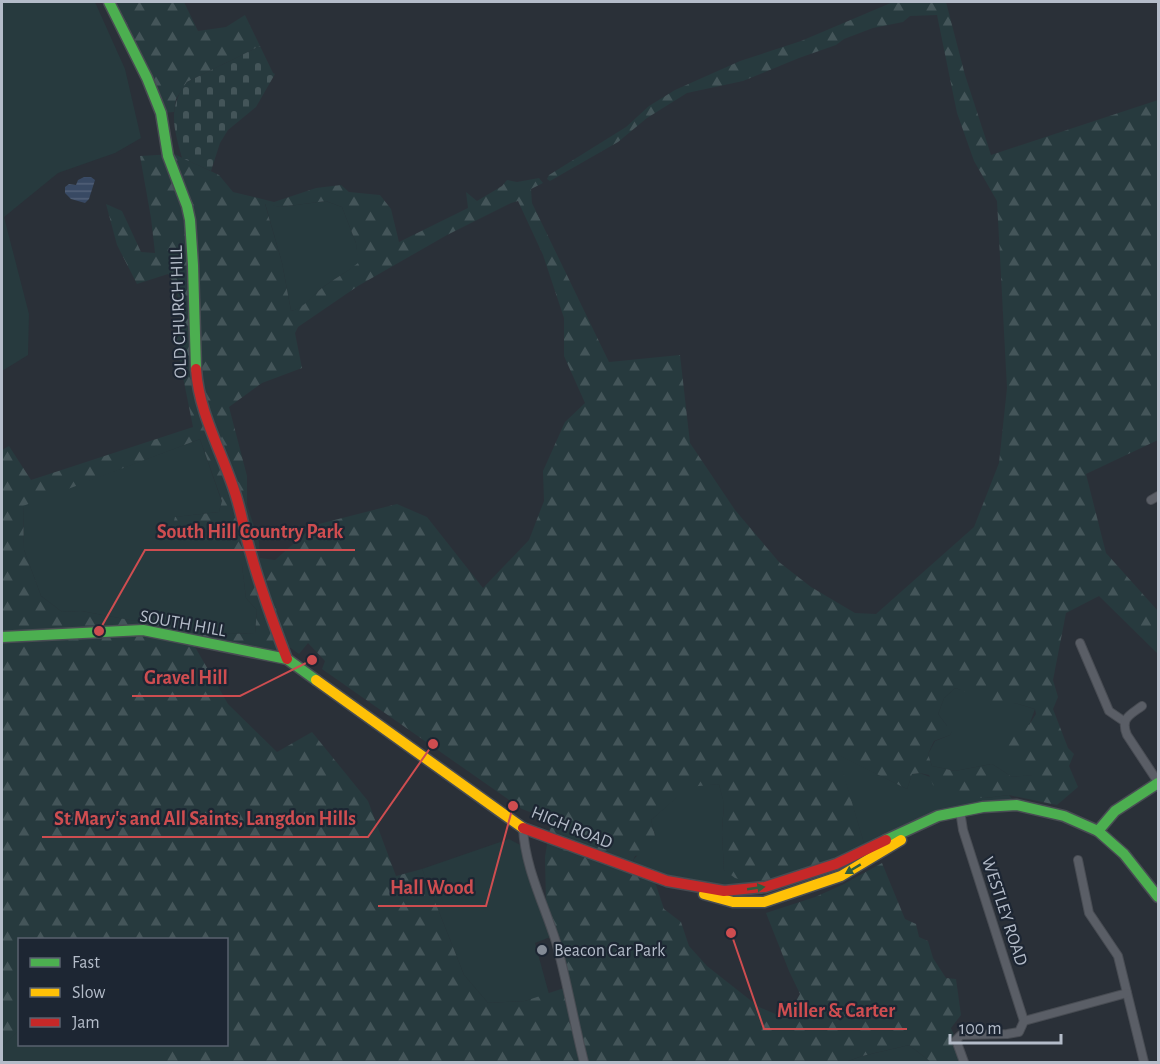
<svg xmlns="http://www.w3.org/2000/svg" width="1160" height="1064" font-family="'Alegreya Sans',sans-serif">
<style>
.green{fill:#273a3e}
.forest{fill:url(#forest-firs);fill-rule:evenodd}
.cemetery{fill:url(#cemetery-stones)}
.water{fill:url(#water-rules)}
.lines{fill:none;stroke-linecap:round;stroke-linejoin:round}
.street-casing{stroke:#484c53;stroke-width:10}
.fast-casing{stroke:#484c53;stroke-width:13}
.slow-casing{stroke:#484c53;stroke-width:13}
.jam-casing{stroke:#484c53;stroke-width:13}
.street{stroke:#5a5e66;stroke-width:8}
.fast{stroke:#4caf50;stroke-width:10}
.slow{stroke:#ffc107;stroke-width:10}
.jam{stroke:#c62828;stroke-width:10}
.oneway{fill:#305d3f}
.poi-dot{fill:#848b96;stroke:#1d2633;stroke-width:2}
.labels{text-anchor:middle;stroke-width:4.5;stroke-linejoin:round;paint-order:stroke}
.street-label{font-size:18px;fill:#b4bcc9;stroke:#1d2633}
.poi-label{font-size:18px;fill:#b4bcc9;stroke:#1d2633;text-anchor:start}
.leader{fill:none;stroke:#ce4d50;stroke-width:2}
.callout-dot{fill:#ce4d50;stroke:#1d2633;stroke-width:2}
.callout-label{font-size:20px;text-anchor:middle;font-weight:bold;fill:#ce4d50;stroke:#1d2633;stroke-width:4.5;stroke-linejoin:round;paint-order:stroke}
</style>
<defs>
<pattern id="forest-firs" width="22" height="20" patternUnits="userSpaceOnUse" patternTransform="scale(1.5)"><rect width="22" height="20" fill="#273a3e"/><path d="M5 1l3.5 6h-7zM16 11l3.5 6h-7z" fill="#445559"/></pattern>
<pattern id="cemetery-stones" width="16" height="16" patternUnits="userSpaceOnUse" patternTransform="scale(1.5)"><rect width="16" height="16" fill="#273a3e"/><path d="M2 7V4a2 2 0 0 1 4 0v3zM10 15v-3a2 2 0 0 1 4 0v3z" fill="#445559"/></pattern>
<pattern id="water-rules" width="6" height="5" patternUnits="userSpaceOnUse" patternTransform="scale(1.5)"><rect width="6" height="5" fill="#384963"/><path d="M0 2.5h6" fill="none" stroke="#526178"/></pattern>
</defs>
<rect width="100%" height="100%" fill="#2a3038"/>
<g class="green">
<polygon points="2,2 95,2 125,69 141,138 115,153 58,173 4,217 29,314 28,355 2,371"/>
<path d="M326 201 342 207 356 243 359 263C347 272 334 279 322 288 312 296 304 309 291 311L282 263 265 203 280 207Z"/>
<polygon points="200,439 222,502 219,512 176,517 190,536 209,532 219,532 242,565 246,598 257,610 255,633 230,634 207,627 186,632 175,615 135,621 81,611 62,612 41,596 24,550 23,505"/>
<polygon points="955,688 966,691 992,705 1015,703 1035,709 1029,726 1034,775 1012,777 992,764 955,771 932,766 928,754 935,741 950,735 954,726 947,726 938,714 944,698"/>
<polygon points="837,754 907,789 912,774 920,773 984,798 1009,795 1017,805 960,811 866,850"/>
<polygon points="719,784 724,803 722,832 724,870 765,887 741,890 644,873 633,860 655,836 651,820 689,786"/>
<polygon points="509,839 524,847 553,936 535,943 549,994 525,1001 488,1003 464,975 422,869"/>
<polygon points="19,1030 20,1044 156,1045 165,1062 2,1062 2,1047"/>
<polygon points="909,1045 931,1062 845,1062 862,1056"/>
</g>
<g class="forest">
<polygon points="110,2 184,2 198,31 226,27 245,15 260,46 187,82 176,99 174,112 161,113"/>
<path d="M893 2H946L965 75 991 155 1158 100V440L1086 474 1106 553 1158 611V654L1099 596 1066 613 1053 680 1058 697 1053 709 1068 748 1074 754 1069 766 1078 787 1057 805 1009 795 984 798 957 796 933 785 929 775 920 773 912 774 907 789 838 755 866 850 765 887 735 878 724 870 722 832 724 804 719 784 689 787 651 820 655 836 651 853 635 856 633 860 656 885 664 909 681 922 689 946 707 966 759 1007 780 1016 795 1003 800 994 789 971 766 913 815 897 842 885 882 863 905 919 916 924 919 937 928 941 933 958 946 978 956 979 961 1015 951 1028 956 1040 959 1062H931L909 1045 862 1056 845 1062H151L142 1045 226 1044V940H20L19 1030 2 1047V450L9 446 31 480 193 427 176 342 180 319 177 289 168 274 137 284 117 245 106 204 122 211 141 252 155 253 151 218 140 156 174 154 219 175 233 192 274 202 316 188 341 185 349 192 380 195 391 209 399 242 468 208 466 192 477 201 502 186 507 180 517 182 539 178 543 183 531 189 532 203 609 362 680 355 690 443 735 510 779 562 811 587 855 613 876 614 974 527 999 463 1007 388 997 201 974 161 957 113 937 15 910 16 903 22 873 28 844 39 836 45 799 58 743 81 687 93 647 118 618 142 550 181 547 179 549 175 626 127 649 106 675 90 740 61 801 41ZM326 201 342 207 356 243 358 263C347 272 334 279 322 288 312 296 304 308 291 311L282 263 265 204 280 207ZM518 201 543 255 564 318V356L585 403 565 422 543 471 544 501 529 540 483 588 427 517 397 504 315 525 275 560 260 558 259 542 247 505V476L229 407 262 383 302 368 295 333 298 327 358 286 447 235 511 203ZM200 439 222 501 219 512 175 517 172 528 190 536 209 532 219 533 229 558 242 565 246 598 257 610 255 633 230 634 207 627 186 632 175 615 135 621 81 611 62 612 41 596 24 550 23 506ZM191 640 278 654 288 646 299 654 308 643 325 661 322 669 522 809 551 820 545 857 546 905 567 987 525 1001 488 1003 464 975 422 869 396 876 368 801 312 732 277 752 228 704ZM955 688C971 692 989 709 1006 707 1009 707 1012 704 1015 703L1035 709 1036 714 1029 725 1015 720 1006 736 1011 759 1033 775 1012 777 992 764 955 771 932 766 928 754 934 741 950 735 955 726H947L938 714 944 698Z"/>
</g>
<path class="cemetery" d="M260 46 273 73 275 74 256 107 228 130 220 143 211 171 182 158C174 129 167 108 187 82Z"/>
<polygon class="water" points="84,177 91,177 95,180 89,199 85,203 71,199 65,193 65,187 69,184 76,185 78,180"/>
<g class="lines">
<defs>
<g id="street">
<polyline points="1151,500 1158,496"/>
<polyline points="1080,643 1109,711 1125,722"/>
<path d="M1142 706C1130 715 1120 718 1127 735L1158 782"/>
<polyline points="960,811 963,830 1024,1021"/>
<path d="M523 828C525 868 544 904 556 942 567 981 574 1023 584 1062"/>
<polyline points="1078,860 1089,913 1118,956 1144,1062"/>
<polyline points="964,1062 956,1040 961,1035 1007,1034 1019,1032 1024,1021 1127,993"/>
</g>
<g id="fast">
<polyline points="109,2 147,78 161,113 168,156 187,206 190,220 193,265 196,369"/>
<polyline points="2,637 143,630 287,659 316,680"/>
<polyline points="1098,831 1115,811 1158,783"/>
<polyline points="886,840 938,816 983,807 1017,805 1064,816 1098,831 1124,854 1158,897"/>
</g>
<g id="slow">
<polyline points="316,680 523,828"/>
<polyline points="704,894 733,902 764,902 841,876 901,840"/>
</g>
<g id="jam">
<path d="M196 369C199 415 223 453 236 496 242 515 245 535 251 554 261 590 274 625 287 659"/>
<polyline points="523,828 667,881 724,891 765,887 836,864 886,840"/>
</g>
</defs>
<use href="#street" class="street-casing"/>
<use href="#fast" class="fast-casing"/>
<use href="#slow" class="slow-casing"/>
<use href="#jam" class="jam-casing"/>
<use href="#street" class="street"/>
<use href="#fast" class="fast"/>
<use href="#slow" class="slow"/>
<use href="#jam" class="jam"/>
</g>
<defs><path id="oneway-solid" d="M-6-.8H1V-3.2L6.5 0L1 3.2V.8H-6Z" transform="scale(1.5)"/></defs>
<g class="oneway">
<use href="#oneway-solid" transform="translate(853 869) rotate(149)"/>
<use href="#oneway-solid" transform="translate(756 888) rotate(-8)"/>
</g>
<circle class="poi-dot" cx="542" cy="950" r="6"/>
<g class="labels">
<g class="street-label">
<text transform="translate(178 312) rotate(-92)" y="6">OLD CHURCH HILL</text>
<text transform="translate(183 623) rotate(10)" y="6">SOUTH HILL</text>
<text transform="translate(572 827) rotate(22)" y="6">HIGH ROAD</text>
<text transform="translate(1005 911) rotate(72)" y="6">WESTLEY ROAD</text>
</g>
<g class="poi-label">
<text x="554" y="956">Beacon Car Park</text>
</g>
</g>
<path class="leader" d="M99 631L145 550H355M312 660L240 696H132M433 744L368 837H42M513 806L486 906H378M731 933L764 1029H907"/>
<g class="callout-dot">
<circle cx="99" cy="631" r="6"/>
<circle cx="312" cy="660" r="6"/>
<circle cx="433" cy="744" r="6"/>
<circle cx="513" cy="806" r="6"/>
<circle cx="731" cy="933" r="6"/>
</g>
<g class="callout-label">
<text x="250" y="538">South Hill Country Park</text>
<text x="186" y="684">Gravel Hill</text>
<text x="205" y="825">St Mary's and All Saints, Langdon Hills</text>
<text x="432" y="894">Hall Wood</text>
<text x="836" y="1017">Miller &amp; Carter</text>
</g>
<rect width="1160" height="1064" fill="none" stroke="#b4bcc9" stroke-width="6"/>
<rect x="18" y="938" width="210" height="108" fill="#1d2633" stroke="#59626f" stroke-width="1.5"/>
<rect x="30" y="958" width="30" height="9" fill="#4caf50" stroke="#59626f" stroke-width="1.5"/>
<text x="72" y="968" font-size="18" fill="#b4bcc9">Fast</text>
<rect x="30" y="988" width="30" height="9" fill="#ffc107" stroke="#59626f" stroke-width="1.5"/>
<text x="72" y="998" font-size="18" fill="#b4bcc9">Slow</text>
<rect x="30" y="1018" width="30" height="9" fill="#c62828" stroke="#59626f" stroke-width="1.5"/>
<text x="72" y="1028" font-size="18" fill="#b4bcc9">Jam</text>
<path d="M950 1034v9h111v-9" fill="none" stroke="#b4bcc9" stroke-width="3"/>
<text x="959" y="1034" font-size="18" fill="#b4bcc9" stroke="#1d2633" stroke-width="4.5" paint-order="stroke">100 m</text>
</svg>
